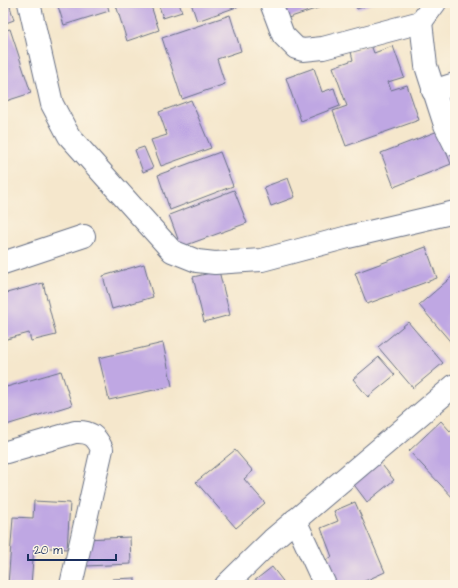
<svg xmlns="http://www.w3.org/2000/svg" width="458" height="588" font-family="'Architects Daughter',sans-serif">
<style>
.building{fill:#bfa7e3}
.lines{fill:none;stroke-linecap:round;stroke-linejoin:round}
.minor-casing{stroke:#676f84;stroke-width:24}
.minor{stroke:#fff;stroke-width:22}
</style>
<rect width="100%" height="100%" fill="#fcf5e5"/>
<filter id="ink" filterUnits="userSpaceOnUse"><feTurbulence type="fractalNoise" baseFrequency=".025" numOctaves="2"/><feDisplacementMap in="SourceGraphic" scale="8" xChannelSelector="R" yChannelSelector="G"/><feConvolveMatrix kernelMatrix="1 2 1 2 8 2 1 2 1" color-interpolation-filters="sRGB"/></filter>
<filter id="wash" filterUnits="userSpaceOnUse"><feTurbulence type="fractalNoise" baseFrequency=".012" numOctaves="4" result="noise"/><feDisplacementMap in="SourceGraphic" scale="16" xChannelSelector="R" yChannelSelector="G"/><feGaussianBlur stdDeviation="0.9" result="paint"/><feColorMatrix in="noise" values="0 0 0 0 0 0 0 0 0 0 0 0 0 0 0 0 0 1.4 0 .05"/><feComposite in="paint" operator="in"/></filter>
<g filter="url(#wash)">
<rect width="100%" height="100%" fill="#f5e7cc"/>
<g id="blocks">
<g class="building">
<polygon points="3,3 9,3 14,20 3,24"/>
<polygon points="57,3 107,3 109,11 64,25"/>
<polygon points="122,3 150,3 159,30 127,41 116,5"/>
<polygon points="158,3 179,3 182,12 163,18"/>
<polygon points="191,3 248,3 197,21"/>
<polygon points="283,3 333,3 288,18"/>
<polygon points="355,3 374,3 357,9"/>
<polygon points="230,15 241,51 217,59 225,84 182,99 162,38"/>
<polygon points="10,29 31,93 3,102 3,31"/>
<polygon points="371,45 374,53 393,46 404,77 388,82 391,90 407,85 419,120 346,146 333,111 347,106 333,67 353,60 351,52"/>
<polygon points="314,68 322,92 334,88 340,106 301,121 286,78"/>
<polygon points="191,100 211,148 161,166 151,140 167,135 159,112"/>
<polygon points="438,131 451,164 394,187 381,153"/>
<polygon points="144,147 153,168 143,172 135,150"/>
<polygon points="220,152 233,186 170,210 158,175"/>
<polygon points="288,178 295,197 271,206 264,187"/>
<polygon points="234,190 247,223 181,247 169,215"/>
<polygon points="426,247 437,278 367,304 355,273"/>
<polygon points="144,264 153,297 112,309 103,276"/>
<polygon points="219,271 230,315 204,322 193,277"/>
<polygon points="455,274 455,347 419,305"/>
<polygon points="43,283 56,335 31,341 29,333 3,340 3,294"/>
<polygon points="408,322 443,363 413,388 378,347"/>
<polygon points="163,343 172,386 109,400 99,358"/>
<polygon points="379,357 395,375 368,397 353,379"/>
<polygon points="61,371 72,405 3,426 3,388"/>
<polygon points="441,421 450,431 455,427 455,500 409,451"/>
<polygon points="235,450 253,471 244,479 265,503 236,528 196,482"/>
<polygon points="379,461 394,480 367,502 352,482"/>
<polygon points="34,501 70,503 67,549 34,547 31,585 8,585 13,517 33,518"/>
<polygon points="355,502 385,572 356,585 331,585 321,562 332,557 321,528 338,521 334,511"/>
<polygon points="130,537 131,564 85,566 85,539"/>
<polygon points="272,567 286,585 249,585"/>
<polygon points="135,578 135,583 139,583 139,585 106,585 112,584 112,579"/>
</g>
</g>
</g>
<g filter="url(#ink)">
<use href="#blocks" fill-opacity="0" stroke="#676f84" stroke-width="1"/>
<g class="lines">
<defs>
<g id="minor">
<polyline points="29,3 52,104 69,136 172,251 197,261 215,263 262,260 348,237 455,212"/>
<polyline points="271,3 283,35 296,48 303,50 323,48 421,22 435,3"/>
<polyline points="421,22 426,66 445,125 455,145"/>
<polyline points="433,91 455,84"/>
<polyline points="3,263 84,236"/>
<path d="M3 453 75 432C90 431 96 436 102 449L71 585"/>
<polyline points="295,520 325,585"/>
<polyline points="226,585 272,540 455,385"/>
</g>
</defs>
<use href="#minor" class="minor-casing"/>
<use href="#minor" class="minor"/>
</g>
</g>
<rect width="458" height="588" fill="none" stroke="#fcf5e5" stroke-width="16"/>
<path d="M28 554v6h88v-6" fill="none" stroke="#1b2f5e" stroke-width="2"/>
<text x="34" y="554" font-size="12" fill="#1b2f5e" stroke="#fcf5e5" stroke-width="3" paint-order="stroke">20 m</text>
</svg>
